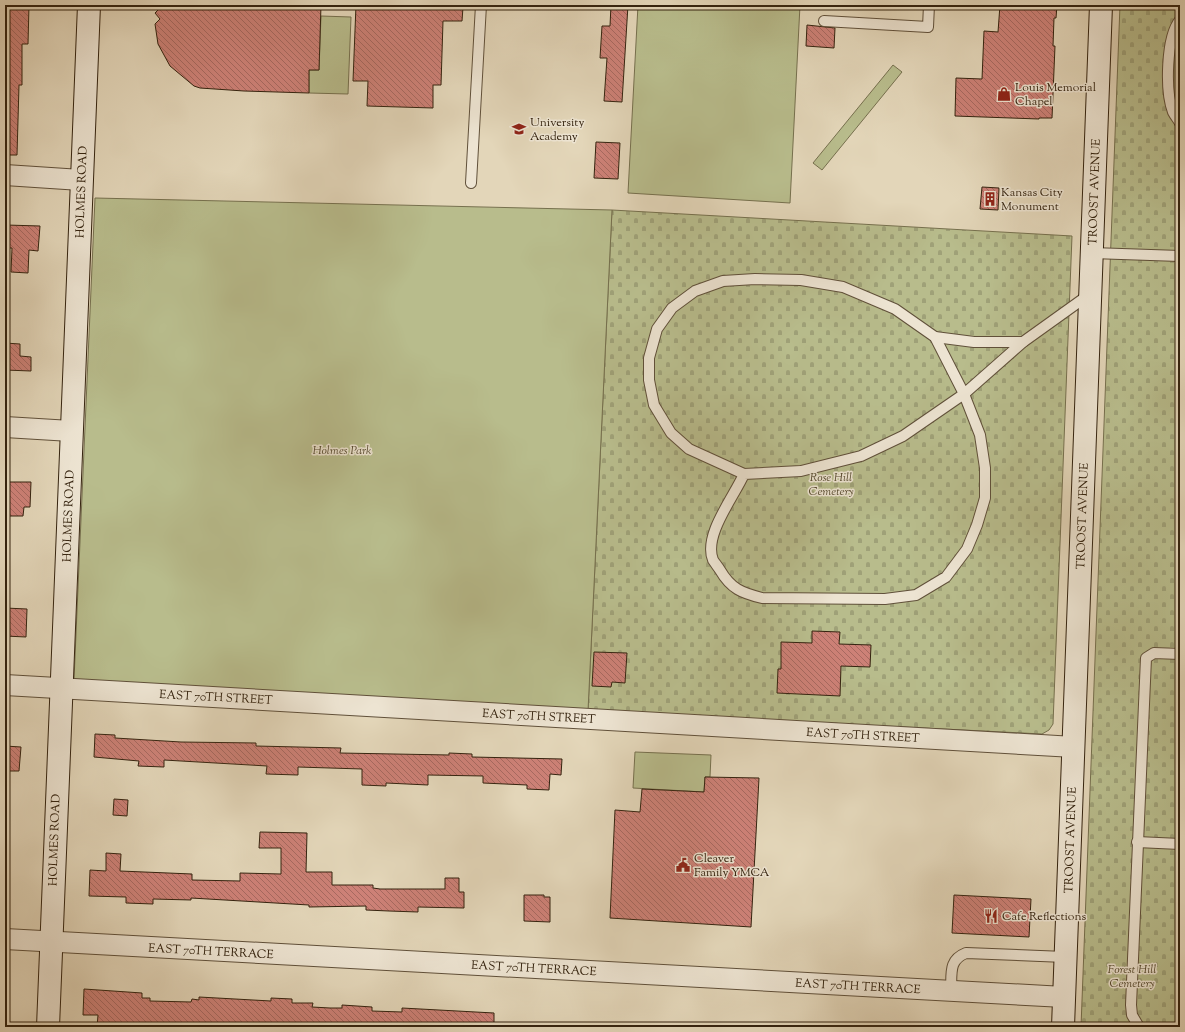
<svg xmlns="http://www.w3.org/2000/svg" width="1185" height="1032" font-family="'Sorts Mill Goudy',serif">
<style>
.cemetery{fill:url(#cemetery-stones);stroke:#76704e}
.green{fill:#b8bc8c;stroke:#76704e}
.building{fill:url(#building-back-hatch);stroke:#34230f}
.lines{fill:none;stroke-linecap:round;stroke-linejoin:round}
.lane-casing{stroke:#60503a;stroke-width:12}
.street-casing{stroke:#60503a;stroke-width:22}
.secondary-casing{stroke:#34230f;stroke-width:24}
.lane{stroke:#ede4d2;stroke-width:10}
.street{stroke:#ede4d2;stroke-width:20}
.secondary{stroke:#ede4d2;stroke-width:22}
.labels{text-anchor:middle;stroke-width:3;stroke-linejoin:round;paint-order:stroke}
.poi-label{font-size:12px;fill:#34230f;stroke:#ede4d2;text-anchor:start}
.street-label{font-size:12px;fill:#34230f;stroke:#ede4d2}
.park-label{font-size:12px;font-style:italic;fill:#55492e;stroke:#ede4d2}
</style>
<defs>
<pattern id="cemetery-stones" width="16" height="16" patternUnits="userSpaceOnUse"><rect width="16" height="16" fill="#b8bc8c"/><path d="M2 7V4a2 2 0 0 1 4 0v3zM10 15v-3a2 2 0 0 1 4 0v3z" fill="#9fa178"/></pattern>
<pattern id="building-back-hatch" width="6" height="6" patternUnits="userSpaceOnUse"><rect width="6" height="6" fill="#cd8177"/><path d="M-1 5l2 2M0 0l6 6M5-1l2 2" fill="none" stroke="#a76960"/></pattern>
</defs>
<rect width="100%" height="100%" fill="#e3d6b9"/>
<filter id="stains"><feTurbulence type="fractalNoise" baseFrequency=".005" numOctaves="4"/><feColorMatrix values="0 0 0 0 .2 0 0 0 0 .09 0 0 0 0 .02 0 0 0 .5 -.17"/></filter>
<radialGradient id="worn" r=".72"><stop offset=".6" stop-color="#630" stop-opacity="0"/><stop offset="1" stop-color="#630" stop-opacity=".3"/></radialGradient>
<g class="cemetery">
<polygon points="1120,5 1180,5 1180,1027 1081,1027"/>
<polygon points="612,210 1072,236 1053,724 1049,730 1042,734 588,711"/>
</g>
<g class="green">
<polygon points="638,5 800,5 790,203 628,193"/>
<polygon points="321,16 351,17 348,94 309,93 309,70 319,70"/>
<polygon points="893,65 902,72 822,170 813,163"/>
<polygon points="95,198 612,210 588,711 74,680"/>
<polygon points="635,752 711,755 710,777 705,777 704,792 633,788"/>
</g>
<g class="building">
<polygon points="5,5 29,5 28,44 22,44 22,85 19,85 17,155 5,155"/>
<polygon points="163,5 321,5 319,70 309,70 309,93 244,91 200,88 194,86 170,66 158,44 155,24 160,19 155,13"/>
<polygon points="356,5 461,5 463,7 462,21 443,21 441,85 433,85 433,108 367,106 368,81 353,81"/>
<polygon points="611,5 628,5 622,102 604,101 607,58 600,58 602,26 610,26"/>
<polygon points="1000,5 1057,5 1056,18 1054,18 1053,46 1055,46 1052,118 1039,118 1039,119 955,116 956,78 982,79 984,31 998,32"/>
<polygon points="807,25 835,28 834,48 806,46"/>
<polygon points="596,142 620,143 618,179 594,178"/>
<polygon points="982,187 999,188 998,210 980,209"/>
<polygon points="6,225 40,226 38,251 29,250 28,273 11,272 12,248 5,248"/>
<polygon points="5,343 20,344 20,356 31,357 31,371 5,370"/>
<polygon points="5,482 31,482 30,507 24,507 23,516 8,516 8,506 5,506"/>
<polygon points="5,608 27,609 26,637 5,636"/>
<polygon points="812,631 840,632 839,644 871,645 870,667 841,666 840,696 777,693 778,669 781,669 781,642 812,643"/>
<polygon points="594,652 627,653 625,683 612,682 611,687 592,686"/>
<polygon points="95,734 115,735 115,738 181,742 256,743 256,746 341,748 340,753 449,755 449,753 472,754 472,757 562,759 561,775 550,774 549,790 527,789 527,785 483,783 483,776 428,775 428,785 386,783 386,786 362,785 362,769 298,767 298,775 266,774 267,766 164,760 164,767 138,766 139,761 94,757"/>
<polygon points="5,746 21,747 19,771 5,771"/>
<polygon points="705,777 759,778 751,927 610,918 615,810 640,812 642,789 704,792"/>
<polygon points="114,799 128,800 127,816 113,815"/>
<polygon points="260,832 307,833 306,872 332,872 332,885 373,885 373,888 380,889 445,889 445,878 459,878 459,892 464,892 464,908 418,907 418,912 389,911 366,910 366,906 309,907 309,905 191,898 191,900 153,899 153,904 126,903 126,897 89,896 90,870 106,871 106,853 121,854 120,871 192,874 192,880 240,881 240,873 281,874 281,848 259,848"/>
<polygon points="524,895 544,895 544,897 550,897 550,922 524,921"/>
<polygon points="954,895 1031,899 1029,937 952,933"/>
<polygon points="84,989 142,993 142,998 150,998 150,1001 191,1002 192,999 199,1000 199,997 271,1001 271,998 292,999 292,1003 313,1003 312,1007 330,1008 342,1008 342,1005 372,1007 372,1011 402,1012 402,1008 494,1013 494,1027 155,1027 117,1025 117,1027 97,1027 98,1015 83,1015"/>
</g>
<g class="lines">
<defs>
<g id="lane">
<path d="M1180 20C1166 37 1165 91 1173 112 1175 116 1178 119 1180 123"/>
<polyline points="824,21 928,27 929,5"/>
<polyline points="471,183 481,5"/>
<polyline points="1092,253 1180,256"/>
<polyline points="935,337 974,342 1023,342"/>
<path d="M744 474C734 497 703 535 713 560 715 563 718 567 720 570 731 589 742 593 762 598L885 599 916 595 946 577 967 549 977 525 985 498V468L980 435 964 394 935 337 895 309 843 287 801 280 755 279 723 281 695 291 672 308 657 329 649 358V380L654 405 671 433 689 449 744 474 801 471 861 456 903 436 964 394 1023 342 1090 294"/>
<polyline points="1137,842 1180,844"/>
<path d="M951 991C952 974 948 960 966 953L1065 957"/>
<polyline points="1139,1027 1132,1015 1131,1005 1146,658 1154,653 1180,654"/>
</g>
<g id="street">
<polyline points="5,175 81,180"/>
<polyline points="5,427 71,431"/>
<polyline points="5,685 1074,747"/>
<polyline points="5,939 1064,997"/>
</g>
<g id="secondary">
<polyline points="48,1027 89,5"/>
<polyline points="1063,1027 1101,5"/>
</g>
</defs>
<use href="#lane" class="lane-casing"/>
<use href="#street" class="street-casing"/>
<use href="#secondary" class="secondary-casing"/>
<use href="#lane" class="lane"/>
<use href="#street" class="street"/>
<use href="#secondary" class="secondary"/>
</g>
<defs>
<symbol id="shop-bare" viewBox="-9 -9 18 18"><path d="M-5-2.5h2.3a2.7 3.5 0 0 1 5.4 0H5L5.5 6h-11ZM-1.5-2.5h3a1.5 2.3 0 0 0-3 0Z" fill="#8f2418" stroke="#ede4d2" stroke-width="2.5" paint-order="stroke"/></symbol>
<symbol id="school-bare" viewBox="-9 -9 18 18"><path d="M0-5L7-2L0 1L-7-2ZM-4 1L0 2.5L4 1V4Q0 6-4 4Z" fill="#8f2418" stroke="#ede4d2" stroke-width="2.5" paint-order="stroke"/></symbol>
<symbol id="building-bare" viewBox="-9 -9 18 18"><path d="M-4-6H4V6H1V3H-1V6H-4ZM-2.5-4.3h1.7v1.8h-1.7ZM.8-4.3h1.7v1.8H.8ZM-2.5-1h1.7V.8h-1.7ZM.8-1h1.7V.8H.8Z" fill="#8f2418" stroke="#ede4d2" stroke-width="2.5" paint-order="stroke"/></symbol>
<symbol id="civic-bare" viewBox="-9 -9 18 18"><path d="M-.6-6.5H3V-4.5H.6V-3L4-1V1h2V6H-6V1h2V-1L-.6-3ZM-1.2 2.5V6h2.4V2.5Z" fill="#8f2418" stroke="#ede4d2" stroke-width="2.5" paint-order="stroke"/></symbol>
<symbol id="restaurant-bare" viewBox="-9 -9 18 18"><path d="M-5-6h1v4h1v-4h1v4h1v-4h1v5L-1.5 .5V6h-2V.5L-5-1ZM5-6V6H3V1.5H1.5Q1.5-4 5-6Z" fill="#8f2418" stroke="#ede4d2" stroke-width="2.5" paint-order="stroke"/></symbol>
</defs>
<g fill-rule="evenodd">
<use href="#shop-bare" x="994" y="84" width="20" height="20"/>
<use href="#school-bare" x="509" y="119" width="20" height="20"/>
<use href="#building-bare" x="980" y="189" width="20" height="20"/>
<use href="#civic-bare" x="673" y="855" width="20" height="20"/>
<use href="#restaurant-bare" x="981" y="906" width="20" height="20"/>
</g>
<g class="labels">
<g class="poi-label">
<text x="1015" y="91">Louis Memorial<tspan x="1015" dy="14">Chapel</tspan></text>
<text x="530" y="126">University<tspan x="530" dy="14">Academy</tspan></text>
<text x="1001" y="196">Kansas City<tspan x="1001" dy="14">Monument</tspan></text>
<text x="694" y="862">Cleaver<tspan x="694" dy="14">Family YMCA</tspan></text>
<text x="1002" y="920">Cafe Reflections</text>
</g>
<g class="street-label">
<text transform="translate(81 192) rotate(-88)" y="4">HOLMES ROAD</text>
<text transform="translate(1094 192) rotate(-88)" y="4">TROOST AVENUE</text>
<text transform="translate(68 516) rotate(-88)" y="4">HOLMES ROAD</text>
<text transform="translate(1082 516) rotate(-88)" y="4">TROOST AVENUE</text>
<text transform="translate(216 697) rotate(3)" y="4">EAST 70TH STREET</text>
<text transform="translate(539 716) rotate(3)" y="4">EAST 70TH STREET</text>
<text transform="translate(863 735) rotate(3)" y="4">EAST 70TH STREET</text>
<text transform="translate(54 840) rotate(-88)" y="4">HOLMES ROAD</text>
<text transform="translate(1070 840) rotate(-88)" y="4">TROOST AVENUE</text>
<text transform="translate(211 951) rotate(3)" y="4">EAST 70TH TERRACE</text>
<text transform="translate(534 968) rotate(3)" y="4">EAST 70TH TERRACE</text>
<text transform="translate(858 986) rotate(3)" y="4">EAST 70TH TERRACE</text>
</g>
<g class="park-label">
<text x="342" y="454">Holmes Park</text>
<text x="831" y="481">Rose Hill<tspan x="831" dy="14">Cemetery</tspan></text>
<text x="1132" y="973">Forest Hill<tspan x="1132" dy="14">Cemetery</tspan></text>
</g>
</g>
<rect width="1185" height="1032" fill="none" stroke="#e3d6b9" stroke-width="20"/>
<rect x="6" y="6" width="1173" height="1020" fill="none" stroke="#34230f" stroke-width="2"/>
<rect x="10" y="10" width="1165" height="1012" fill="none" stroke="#34230f"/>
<rect width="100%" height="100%" filter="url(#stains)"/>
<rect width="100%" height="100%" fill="url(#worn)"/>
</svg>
